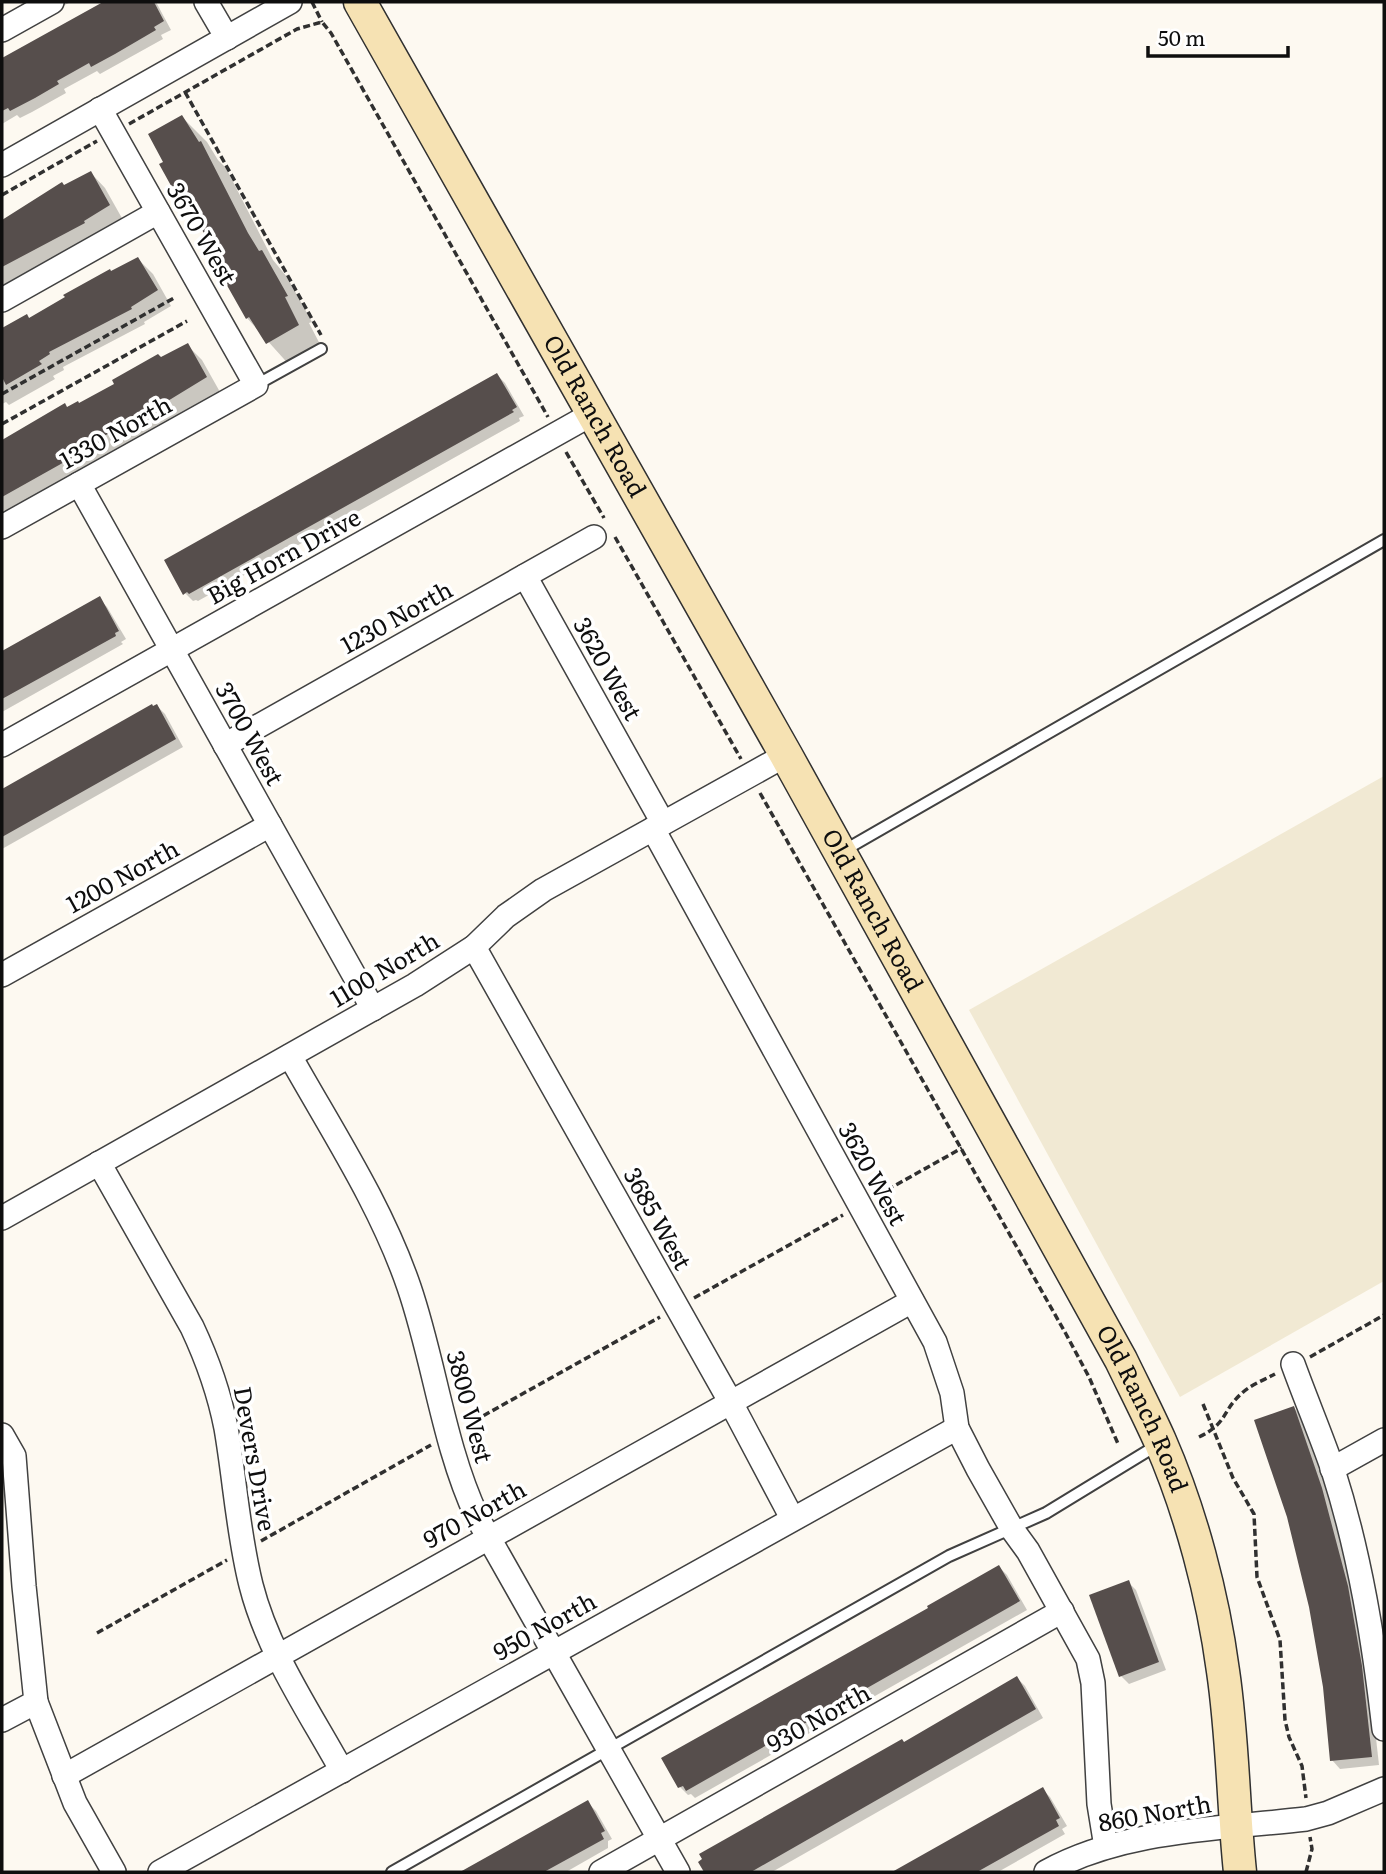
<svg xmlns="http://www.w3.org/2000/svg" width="1386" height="1874" font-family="Literata,serif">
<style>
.farmland{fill:#f1e9d3}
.shadow{fill:#0003}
.building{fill:#564e4c}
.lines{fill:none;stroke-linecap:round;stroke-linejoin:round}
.lane-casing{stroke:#414141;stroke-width:14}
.street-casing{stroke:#414141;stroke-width:26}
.secondary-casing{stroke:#303030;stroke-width:35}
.path{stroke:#303030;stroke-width:3.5;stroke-dasharray:7 3.5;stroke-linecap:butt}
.lane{stroke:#fff;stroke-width:10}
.street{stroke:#fff;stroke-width:23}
.secondary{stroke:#f6e2b3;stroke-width:32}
.labels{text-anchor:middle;stroke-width:7;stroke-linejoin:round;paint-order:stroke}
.street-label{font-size:24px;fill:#0e0e0e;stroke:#fff}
</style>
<rect width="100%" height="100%" fill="#fdf9f1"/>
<polygon class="farmland" points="1384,776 1384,1281 1180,1397 969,1010"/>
<g class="shadow">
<polygon points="21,2 71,2 37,18"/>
<polygon points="107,2 156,2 171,30 161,35 163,39 100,74 97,71 64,89 66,93 32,112 20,118 17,115 2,124 2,60"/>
<polygon points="182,117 207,142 218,160 226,168 273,260 287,277 312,322 309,323 323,350 292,368 247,318 222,274 226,272 199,222 186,209 165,163"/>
<polygon points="91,173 105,188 123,220 2,294 2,222 62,185 64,187"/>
<polygon points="138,259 153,274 171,306 144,322 145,324 63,367 64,370 53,376 55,379 9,405 6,402 2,404 2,330 27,316 30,319"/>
<polygon points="187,345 202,360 220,392 196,409 2,519 2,446"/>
<polygon points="497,375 505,383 524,416 519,418 520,421 198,601 196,600 193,601 185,593"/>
<polygon points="99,599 107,607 126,639 121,642 123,644 2,712 2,654"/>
<polygon points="157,706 165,714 183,747 2,849 2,790 101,735"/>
<polygon points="1294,1408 1302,1416 1330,1497 1356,1596 1369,1675 1379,1765 1340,1769 1332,1760"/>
<polygon points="999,1567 1007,1575 1027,1610 695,1798 691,1794 688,1795 680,1787 664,1759 931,1609"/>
<polygon points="1128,1582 1136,1590 1166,1670 1129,1684 1121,1676"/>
<polygon points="1017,1678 1025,1686 1043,1718 772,1872 706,1872 700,1863"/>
<polygon points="1042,1789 1050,1797 1067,1826 1062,1829 1065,1834 998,1872 895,1872"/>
<polygon points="588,1803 596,1811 612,1839 608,1841 608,1848 566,1872 461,1872"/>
</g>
<g class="building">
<polygon points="103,2 154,2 164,21 154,27 156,30 115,54 91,67 89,63 57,81 59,84 35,98 10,111 8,108 2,111 2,58"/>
<polygon points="182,115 199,142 201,141 248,233 259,251 262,250 288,296 285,297 299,325 266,344 249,317 246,319 220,273 224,271 200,226 189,208 185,211 159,164 163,162 148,134"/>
<polygon points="91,171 110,205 84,221 85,223 2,267 2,220 62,182 64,185"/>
<polygon points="138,257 158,290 131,307 132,309 49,352 50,354 39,361 42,364 6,385 2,377 2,328 27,314 29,318 65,297 63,295 110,269 111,271"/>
<polygon points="188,343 207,377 135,421 134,419 99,439 100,442 2,497 2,440 65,403 67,407 78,401 79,403 114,384 112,380 158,354 161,357"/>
<polygon points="497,373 517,407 512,410 514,412 189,594 187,592 183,595 164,560"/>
<polygon points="100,596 119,631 115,633 116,636 2,699 2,651"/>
<polygon points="152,704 153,706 157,704 176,739 2,837 2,789"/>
<polygon points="1294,1406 1322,1488 1348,1586 1362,1666 1372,1757 1330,1761 1323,1687 1309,1607 1287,1517 1254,1420"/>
<polygon points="999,1565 1020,1601 686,1791 683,1786 678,1788 661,1758 928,1608 927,1606"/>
<polygon points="1129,1580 1159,1662 1119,1677 1089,1595"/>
<polygon points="1017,1676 1036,1709 751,1872 704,1872 698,1862 702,1859 699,1854 902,1739 904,1742"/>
<polygon points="1043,1787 1060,1818 1056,1820 1059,1826 977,1872 892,1872"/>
<polygon points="588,1800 605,1831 601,1833 604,1839 544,1872 460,1872"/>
</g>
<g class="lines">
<defs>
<g id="lane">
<polyline points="256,385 321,349"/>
<polyline points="843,851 1384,540"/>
<polyline points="392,1872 949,1556 1046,1513 1159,1444"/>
</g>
<g id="street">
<polyline points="206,2 227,38"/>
<polyline points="2,30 52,2"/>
<polyline points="2,165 290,2"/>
<polyline points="2,300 158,212"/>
<polyline points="79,484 373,1009"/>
<polyline points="2,527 256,385 100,109"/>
<polyline points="525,576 663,823"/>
<polyline points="2,745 592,414"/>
<polyline points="225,745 594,537"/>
<polyline points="653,829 935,1342 952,1393 957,1428 978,1469 1012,1529 1028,1551 1088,1659 1093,1683 1099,1804 1106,1847"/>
<polyline points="474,947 730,1401 792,1518"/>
<polyline points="2,975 270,825"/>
<path d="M290 1056C332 1131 381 1205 409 1287 435 1363 443 1444 477 1517L678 1872"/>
<path d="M99 1163 192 1327C207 1359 219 1392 226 1428 235 1480 238 1534 251 1585 268 1652 309 1711 342 1771"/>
<polyline points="2,1218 415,985 474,947 506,916 543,890 786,755"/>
<path d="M1293 1364C1306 1400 1321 1435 1333 1470 1360 1554 1374 1642 1384 1729"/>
<polyline points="2,1435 14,1456 24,1586 36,1702 2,1720"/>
<polyline points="1332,1469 1384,1440"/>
<polyline points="36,1702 75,1803 114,1872"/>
<polyline points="64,1776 912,1301"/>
<polyline points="160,1872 957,1428"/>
<polyline points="601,1872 1062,1611"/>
<path d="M1046 1872C1124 1829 1220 1829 1306 1819L1328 1813 1384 1789"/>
</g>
<g id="secondary">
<path id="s1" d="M360 2 786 755 1121 1360C1134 1387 1148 1414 1160 1441 1191 1512 1213 1596 1223 1671 1233 1738 1233 1805 1240 1872"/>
</g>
</defs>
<use href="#lane" class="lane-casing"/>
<use href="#street" class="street-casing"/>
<use href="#secondary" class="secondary-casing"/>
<g class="path">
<polyline points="312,2 322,22"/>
<polyline points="185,92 321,335"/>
<polyline points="129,124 297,29 322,22 331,33 548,417"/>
<polyline points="2,195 97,141"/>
<polyline points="2,394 174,298"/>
<polyline points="2,424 187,321"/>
<polyline points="566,452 604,518"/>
<polyline points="615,537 741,759"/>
<polyline points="760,793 1066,1334 1089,1377 1119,1446"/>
<polyline points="878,1195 962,1148"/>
<polyline points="694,1298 843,1215"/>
<polyline points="1310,1357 1384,1315"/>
<polyline points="1203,1404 1233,1478 1254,1514 1257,1577 1280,1640 1285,1720 1289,1737 1302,1766 1306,1798"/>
<polyline points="465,1426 660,1317"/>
<path d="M1199 1437C1228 1423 1222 1411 1241 1394 1250 1385 1264 1380 1275 1374"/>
<polyline points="261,1541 431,1445"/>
<polyline points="97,1633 227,1560"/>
<polyline points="1306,1872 1312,1849 1310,1837"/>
</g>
<use href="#lane" class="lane"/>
<use href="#street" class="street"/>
<use href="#secondary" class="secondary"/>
</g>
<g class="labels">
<g class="street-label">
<text transform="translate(201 234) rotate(60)" y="8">3670 West</text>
<text dy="8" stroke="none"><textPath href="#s1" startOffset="476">Old Ranch Road</textPath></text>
<text transform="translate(116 433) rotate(-29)" y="8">1330 North</text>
<text transform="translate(284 557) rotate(-29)" y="8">Big Horn Drive</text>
<text transform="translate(397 618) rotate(-29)" y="8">1230 North</text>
<text transform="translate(607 669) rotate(61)" y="8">3620 West</text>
<text transform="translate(249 734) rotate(61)" y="8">3700 West</text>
<text transform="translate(123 877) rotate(-29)" y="8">1200 North</text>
<text dy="8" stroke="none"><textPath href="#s1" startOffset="1043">Old Ranch Road</textPath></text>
<text transform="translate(385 970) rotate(-31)" y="8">1100 North</text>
<text transform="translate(872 1174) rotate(61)" y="8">3620 West</text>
<text transform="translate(657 1219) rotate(61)" y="8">3685 West</text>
<text transform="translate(469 1407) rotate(75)" y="8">3800 West</text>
<text dy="8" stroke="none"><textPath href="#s1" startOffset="1610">Old Ranch Road</textPath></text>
<text transform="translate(254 1459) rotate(80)" y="8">Devers Drive</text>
<text transform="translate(475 1515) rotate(-29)" y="8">970 North</text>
<text transform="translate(545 1627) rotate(-29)" y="8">950 North</text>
<text transform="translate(819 1719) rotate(-29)" y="8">930 North</text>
<text transform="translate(1155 1814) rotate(-10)" y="8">860 North</text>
</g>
</g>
<rect width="1386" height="1874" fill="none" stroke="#0e0e0e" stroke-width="7"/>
<path d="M1148 46v10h140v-10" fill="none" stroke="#0e0e0e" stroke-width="3.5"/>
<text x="1158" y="46" font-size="21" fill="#0e0e0e" stroke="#ffffff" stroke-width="5" paint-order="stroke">50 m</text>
</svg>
